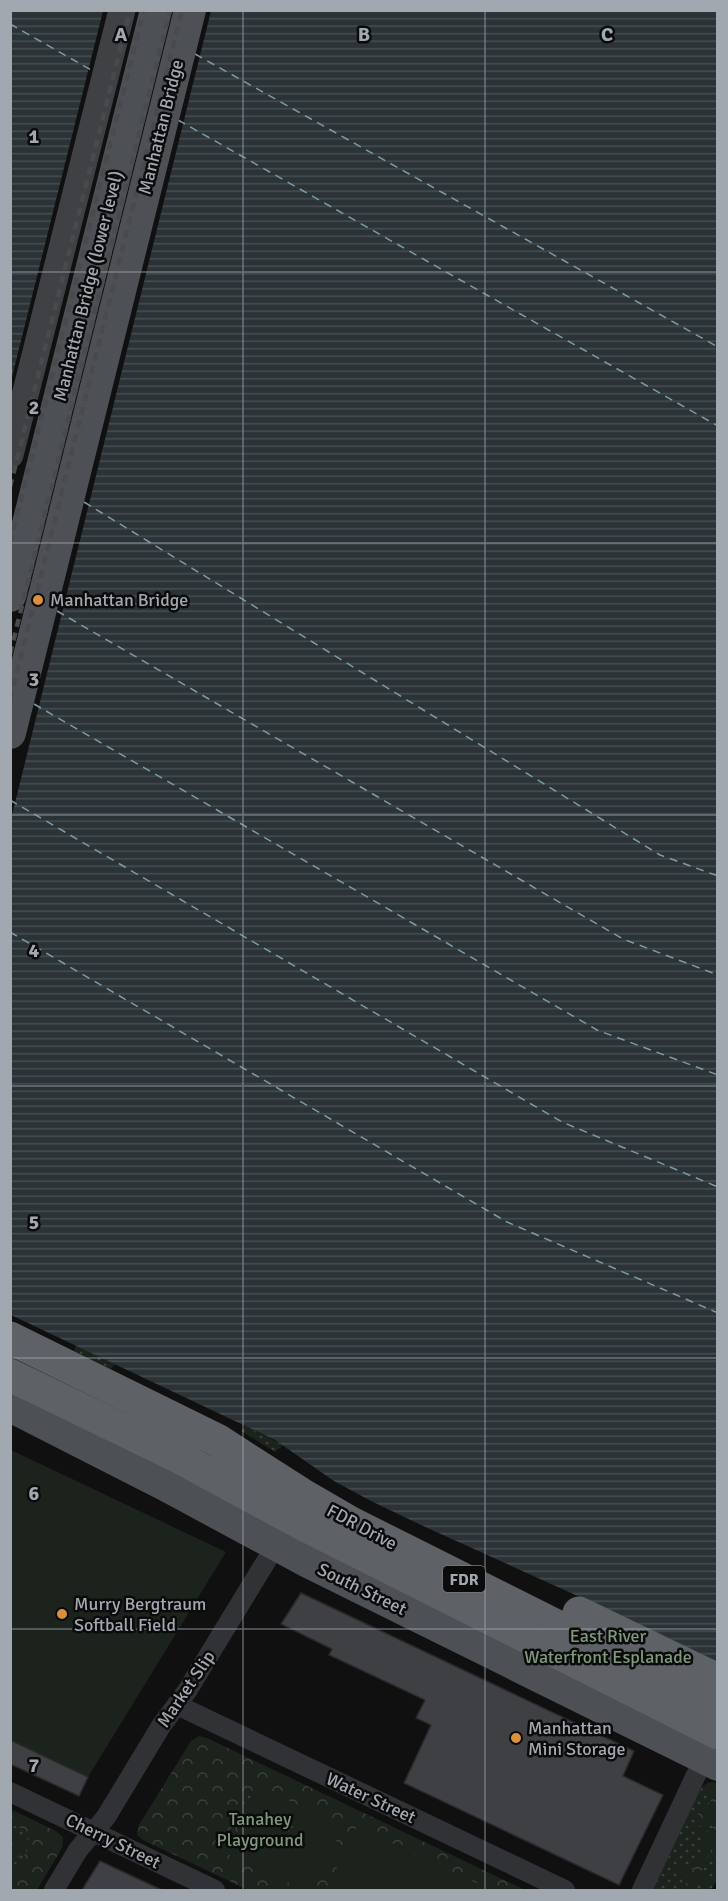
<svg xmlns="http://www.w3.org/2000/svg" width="728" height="1901" font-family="Signika,sans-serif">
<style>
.park{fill:url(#park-crowns)}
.garden{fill:url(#garden-dots)}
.pitch{fill:#1c231c}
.water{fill:url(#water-rules)}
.pier{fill:#101011}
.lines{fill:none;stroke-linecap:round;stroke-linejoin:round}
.ferry{stroke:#7d9aa8;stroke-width:1.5;stroke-dasharray:8 6;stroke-linecap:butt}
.building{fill:#3f4044;stroke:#2a2a2c;stroke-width:1.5}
.street{stroke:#313235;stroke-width:20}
.secondary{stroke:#3f4145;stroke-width:27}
.primary{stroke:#4d5054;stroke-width:32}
.highway{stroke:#5e6166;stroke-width:33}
.rail{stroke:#484a4e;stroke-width:4.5;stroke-dasharray:8 6;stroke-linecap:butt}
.grid{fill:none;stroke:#a2a8b0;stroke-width:1.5;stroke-opacity:0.55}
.poi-dot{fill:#da903e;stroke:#0b0b0c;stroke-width:2}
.labels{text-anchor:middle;stroke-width:5;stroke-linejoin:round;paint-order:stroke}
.shield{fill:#0b0b0c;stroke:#75797f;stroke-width:1.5}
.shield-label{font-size:16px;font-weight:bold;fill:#a2a8b0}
.street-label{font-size:18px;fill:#a2a8b0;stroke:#0b0b0c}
.poi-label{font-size:18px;fill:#a2a8b0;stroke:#0b0b0c;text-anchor:start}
.park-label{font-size:18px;fill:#7e997b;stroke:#0b0b0c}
.grid-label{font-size:20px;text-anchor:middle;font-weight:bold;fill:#a2a8b0;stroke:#0b0b0c;stroke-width:5;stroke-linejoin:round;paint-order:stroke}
</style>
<defs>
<pattern id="park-crowns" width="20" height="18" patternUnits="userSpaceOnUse" patternTransform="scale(1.5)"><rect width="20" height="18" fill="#1c231c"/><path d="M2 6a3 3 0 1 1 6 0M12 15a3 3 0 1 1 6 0" fill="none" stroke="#3a403a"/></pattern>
<pattern id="garden-dots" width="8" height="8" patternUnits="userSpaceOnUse" patternTransform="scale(1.5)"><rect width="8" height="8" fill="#1c231c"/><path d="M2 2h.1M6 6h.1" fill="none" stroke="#3a403a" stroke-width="1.8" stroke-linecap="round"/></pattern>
<pattern id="water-rules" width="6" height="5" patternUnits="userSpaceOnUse" patternTransform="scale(1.5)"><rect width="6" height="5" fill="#2b3337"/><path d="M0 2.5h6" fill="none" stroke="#474e51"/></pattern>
</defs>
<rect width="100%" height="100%" fill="#101011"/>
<g class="park">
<polygon points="199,1736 207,1738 525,1890 248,1890 143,1840 137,1835 139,1825 191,1741"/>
<polygon points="714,1782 718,1785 718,1877 711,1890 653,1890 700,1789 707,1783"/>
<polygon points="10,1809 56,1831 63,1837 62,1848 37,1890 11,1890"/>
</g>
<g class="garden">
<polygon points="77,1345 115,1364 111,1369 74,1351"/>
<polygon points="245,1426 283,1445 275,1452 241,1431"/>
<polygon points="249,1789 253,1791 229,1841 226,1838"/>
<polygon points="699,1792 713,1798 696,1817 696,1820 702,1824 717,1816 711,1832 696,1825 694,1832 707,1838 692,1870 679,1863 675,1870 689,1877 683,1890 653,1890"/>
<polygon points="11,1824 36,1836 11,1877 11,1869 28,1839 11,1831"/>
<polygon points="715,1842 717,1844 717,1877 711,1890 692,1890 697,1880 706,1884 709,1878 700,1874"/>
</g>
<g class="pitch">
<polygon points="11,1450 226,1552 88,1777 79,1796 11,1764"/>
<polygon points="260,1786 300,1806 268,1873 227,1854"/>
<polygon points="303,1807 343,1827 312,1890 303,1890 270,1875"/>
<polygon points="357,1827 491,1890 326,1890"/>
</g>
<polygon class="water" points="11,11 717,11 717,1665 622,1616 421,1525 371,1501 334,1481 275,1440 11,1315"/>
<polygon class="pier" points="103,11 211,11 11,819 11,381"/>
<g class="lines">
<g class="ferry">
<polyline points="10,24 93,71"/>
<polyline points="195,54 718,347"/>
<polyline points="178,120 718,426"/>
<polyline points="84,502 660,855 718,876"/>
<polyline points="57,611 623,939 718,975"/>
<polyline points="34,704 597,1030 718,1075"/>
<polyline points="10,800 562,1122 718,1187"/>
<polyline points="10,932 507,1222 718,1313"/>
</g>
</g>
<g class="building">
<polygon points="301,1593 634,1751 623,1776 663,1795 619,1885 404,1783 431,1725 416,1718 425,1700 329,1655 332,1649 281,1624"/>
<polygon points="10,1740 88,1777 79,1796 10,1764"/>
<polygon points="100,1861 162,1890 82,1890"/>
</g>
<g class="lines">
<g class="street">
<polyline points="177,1705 565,1890"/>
<polyline points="10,1792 215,1890"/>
<polyline points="54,1890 78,1850 106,1817 161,1726 187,1691 276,1545"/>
<polyline points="642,1890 704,1758"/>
</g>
<polyline class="secondary" points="10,455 122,10"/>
<g class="primary">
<polyline points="10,596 156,10"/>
<polyline points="10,733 190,10"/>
<polyline points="10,1406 165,1485 308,1562 718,1765"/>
</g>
<g class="highway">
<polyline points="10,1338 217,1440 301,1494 351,1523 718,1707"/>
<polyline points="10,1375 179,1457 301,1523 718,1733"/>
<polyline points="579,1613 718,1680"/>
</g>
<g class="rail">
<polyline points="10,487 130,10"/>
<polyline points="10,543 144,10"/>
<polyline points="10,654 170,10"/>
<polyline points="10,700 182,10"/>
</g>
</g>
<path class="grid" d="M243 10V1890M485 10V1890M10 272H718M10 543H718M10 815H718M10 1086H718M10 1358H718M10 1629H718"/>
<g class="poi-dot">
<circle cx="38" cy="600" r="6"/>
<circle cx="62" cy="1614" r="6"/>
<circle cx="516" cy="1738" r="6"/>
</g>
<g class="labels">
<rect class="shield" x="443" y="1566" width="42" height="26" rx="4.5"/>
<g class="shield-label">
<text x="464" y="1585">FDR</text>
</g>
<g class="street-label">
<text transform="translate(161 127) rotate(-76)" y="6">Manhattan Bridge</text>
<text transform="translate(88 286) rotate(-76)" y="6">Manhattan Bridge (lower level)</text>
<text transform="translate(362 1527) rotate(28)" y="6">FDR Drive</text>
<text transform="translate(362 1589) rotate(26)" y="6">South Street</text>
<text transform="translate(186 1689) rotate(-56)" y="6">Market Slip</text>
<text transform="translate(371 1798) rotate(25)" y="6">Water Street</text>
<text transform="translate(113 1841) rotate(26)" y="6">Cherry Street</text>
</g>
<g class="poi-label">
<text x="50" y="606">Manhattan Bridge</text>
<text x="74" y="1610">Murry Bergtraum<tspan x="74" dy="21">Softball Field</tspan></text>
<text x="528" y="1734">Manhattan<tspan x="528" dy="21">Mini Storage</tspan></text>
</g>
<g class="park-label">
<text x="608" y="1642">East River<tspan x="608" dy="21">Waterfront Esplanade</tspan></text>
<text x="260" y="1825">Tanahey<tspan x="260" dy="21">Playground</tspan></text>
</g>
</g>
<g class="grid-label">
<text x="121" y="41">A</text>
<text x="364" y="41">B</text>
<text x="607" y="41">C</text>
<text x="34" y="143">1</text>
<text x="34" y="414">2</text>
<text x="34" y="686">3</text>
<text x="34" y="957">4</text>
<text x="34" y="1229">5</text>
<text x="34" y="1500">6</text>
<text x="34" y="1772">7</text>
</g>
<rect width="728" height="1901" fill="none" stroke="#a2a8b0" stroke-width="24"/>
</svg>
